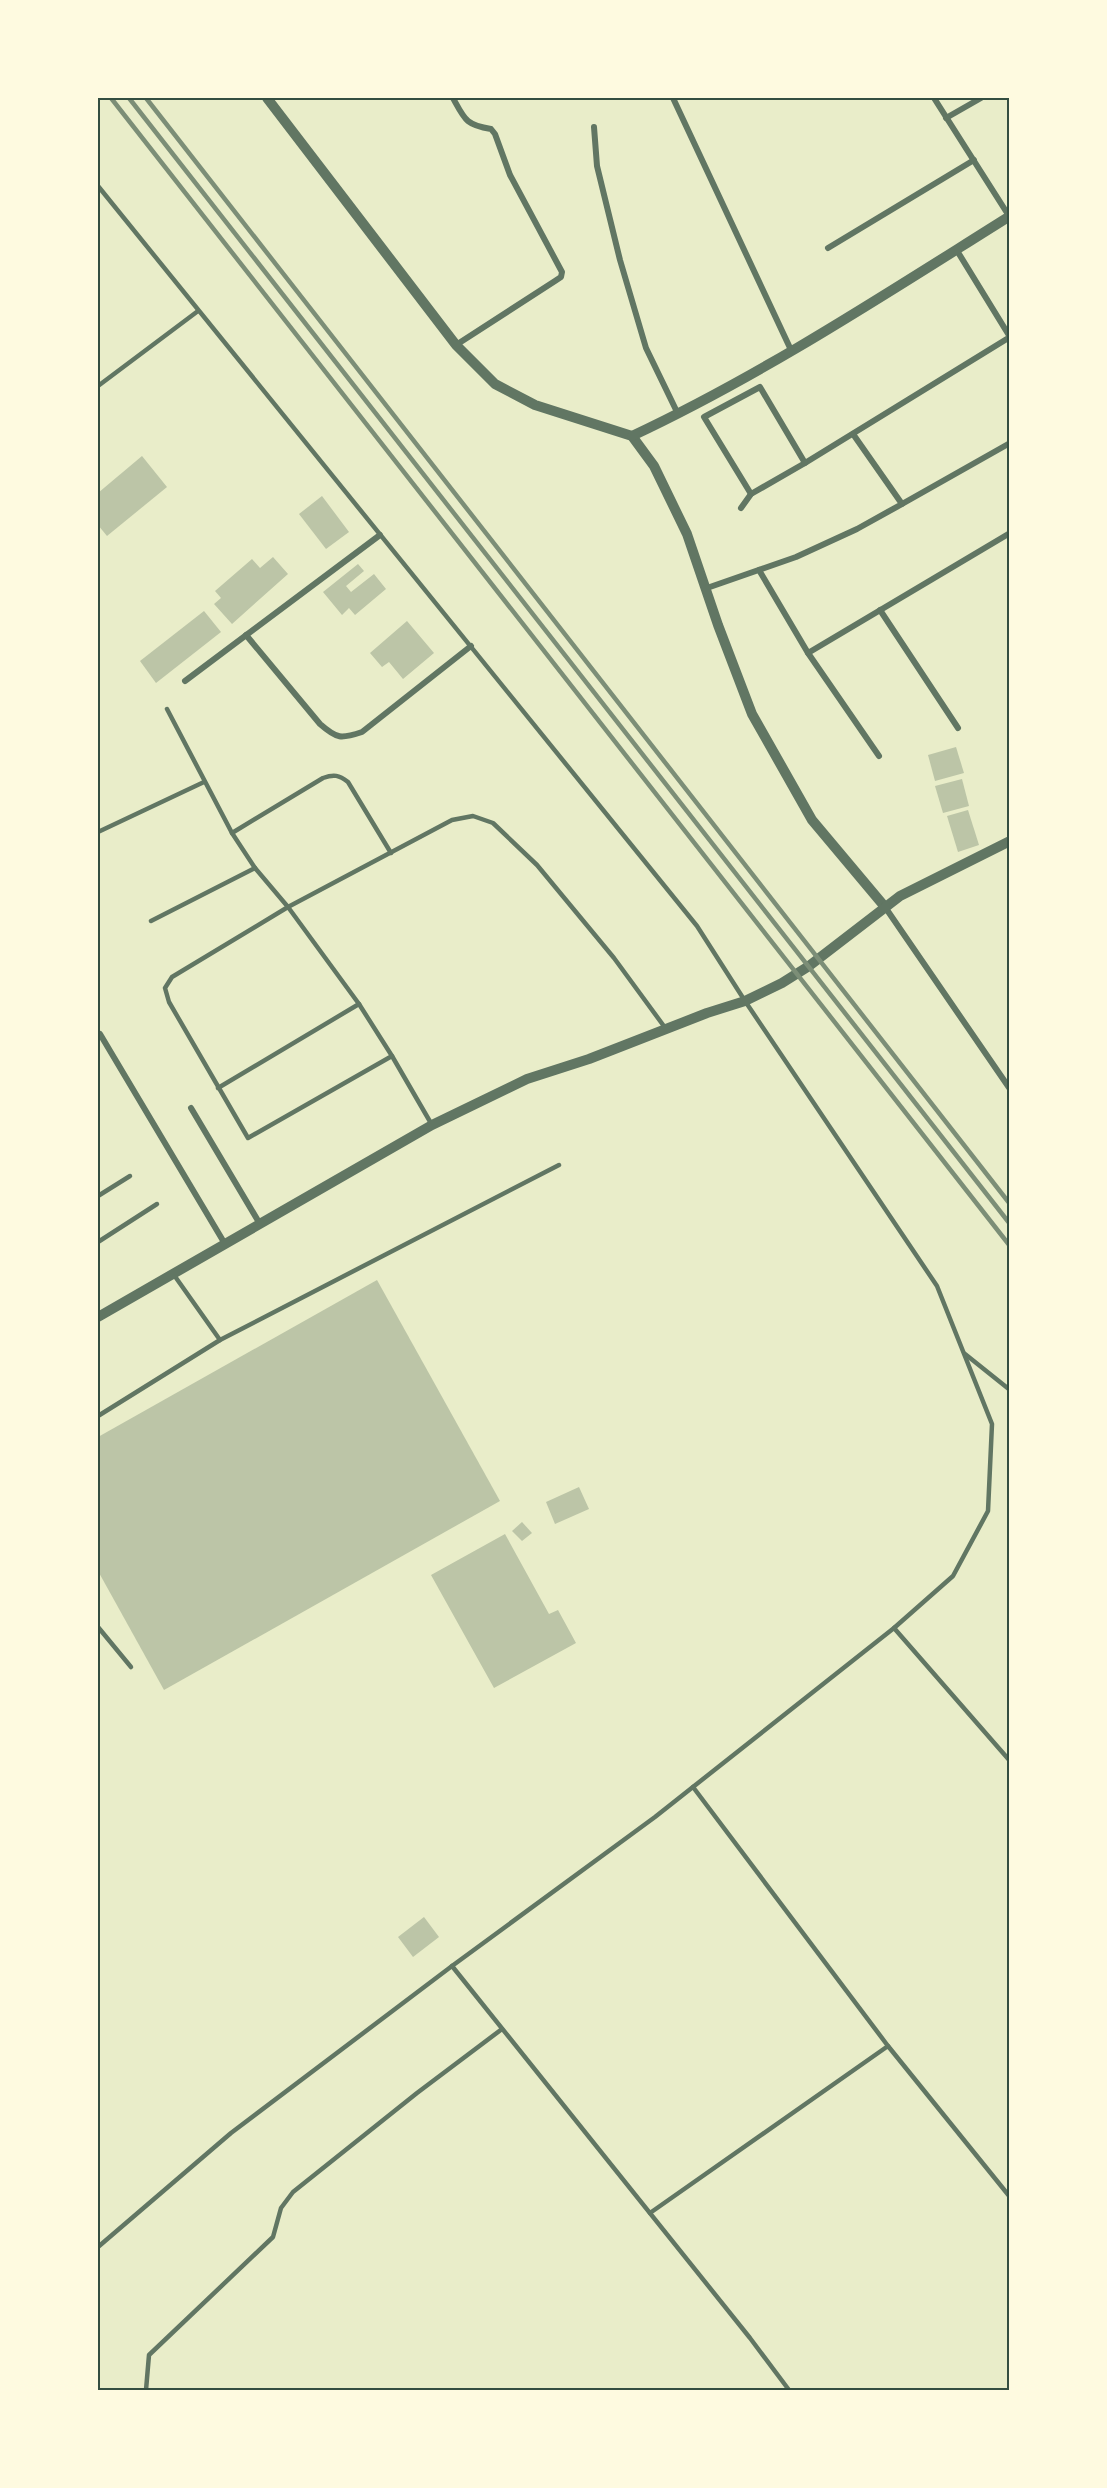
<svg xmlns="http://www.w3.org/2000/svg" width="1107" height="2488" font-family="'Nunito Sans',sans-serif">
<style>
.building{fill:#bcc5a7}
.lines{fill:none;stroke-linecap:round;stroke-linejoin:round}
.service{stroke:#617663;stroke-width:4.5}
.minor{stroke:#617663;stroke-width:6}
.tertiary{stroke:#617663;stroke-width:10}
.rail{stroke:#7c8e77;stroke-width:4.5}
.neatline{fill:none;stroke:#344e41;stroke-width:2}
</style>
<rect width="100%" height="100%" fill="#e9edc9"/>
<g class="building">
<polygon points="142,456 167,487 107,536 98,525 98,493"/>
<polygon points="322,496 349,532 326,549 299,514"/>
<polygon points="273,557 288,574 232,624 214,604 221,598 215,591 252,559 260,568"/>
<polygon points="358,564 364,571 346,586 351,592 374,574 386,589 355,615 349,608 342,615 323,592"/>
<polygon points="204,611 221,632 156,683 140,661"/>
<polygon points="407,621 434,653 403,679 389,662 382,667 370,653"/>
<polygon points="956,747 964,773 935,781 928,755"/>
<polygon points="962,779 969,806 943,813 935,786"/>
<polygon points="968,810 979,845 958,852 947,816"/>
<polygon points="377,1280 500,1501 164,1690 98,1571 98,1437"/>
<polygon points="579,1487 589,1509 555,1524 546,1502"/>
<polygon points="522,1522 532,1533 522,1541 512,1531"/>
<polygon points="505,1534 549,1614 558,1610 576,1643 494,1688 431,1575"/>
<polygon points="424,1917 439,1937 413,1957 398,1937"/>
</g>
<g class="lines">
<g class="service">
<polyline points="98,186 697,926 745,1001 937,1286 992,1424 988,1511 953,1576 894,1628 655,1817 452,1966 231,2133 98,2247"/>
<polyline points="98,386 198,311"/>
<polyline points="167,709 232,833 255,868 288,907 359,1004 392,1056 432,1125"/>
<polyline points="98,832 204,782"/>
<path d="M232 833 323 778C334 774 339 775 348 782L391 853"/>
<polyline points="151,921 255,868"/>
<polyline points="392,1056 248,1138 169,1002 165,988 172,977 288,907 452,820 473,816 493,823 537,865 614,958 666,1029"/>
<polyline points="218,1088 359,1004"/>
<polyline points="98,1196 130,1176"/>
<polyline points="98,1242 157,1204"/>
<polyline points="174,1275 220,1340"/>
<polyline points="965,1354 1010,1390"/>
<polyline points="98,1416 220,1340 559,1165"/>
<polyline points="98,1627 131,1667"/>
<polyline points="894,1628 1010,1761"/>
<polyline points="693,1787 888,2046"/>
<polyline points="452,1966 750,2338 789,2390"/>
<polyline points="650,2213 888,2046 1010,2197"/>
<polyline points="146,2390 149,2355 273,2237 281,2208 293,2192 417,2093 502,2029"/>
</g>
<g class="minor">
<path d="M453 98C465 120 466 125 491 129L495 134 510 175 562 272 561 277 555 281 456 345"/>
<polyline points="673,98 791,350"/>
<polyline points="934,98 1009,216"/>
<polyline points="946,118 981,98"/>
<polyline points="594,127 597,166 620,260 646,348 678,414"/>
<polyline points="828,248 974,160"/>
<polyline points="956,249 1010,337"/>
<polyline points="751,494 704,417 760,387 805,463 1010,337"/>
<polyline points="902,504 1010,443"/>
<polyline points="741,508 751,494 805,463"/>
<polyline points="759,570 808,653 879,756"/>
<polyline points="707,588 796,557 857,529 902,504 853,434"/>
<polyline points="880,610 958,728"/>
<path d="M246 635 320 724C337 739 341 739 362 732L471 646"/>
<polyline points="808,653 1010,533"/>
<polyline points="185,681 380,535"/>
<polyline points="885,907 1010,1089"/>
<polyline points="100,1034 225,1244"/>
<polyline points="191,1108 260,1224"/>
</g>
<g class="tertiary">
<polyline points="267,98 456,345 495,384 535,405 632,436 654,466 687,534 718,625 752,714 812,820 885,907"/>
<path d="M632 436C764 374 887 293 1010 216"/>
<polyline points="98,1317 432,1125 527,1079 589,1059 707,1013 745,1001 782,983 809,966 900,896 1010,841"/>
</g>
<g class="rail">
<polyline points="111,98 1010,1246"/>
<polyline points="129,98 1010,1224"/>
<polyline points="146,98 1010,1204"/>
</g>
</g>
<rect width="1107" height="2488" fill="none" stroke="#fefae0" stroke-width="198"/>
<rect x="99" y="99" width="909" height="2290" class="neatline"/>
</svg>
